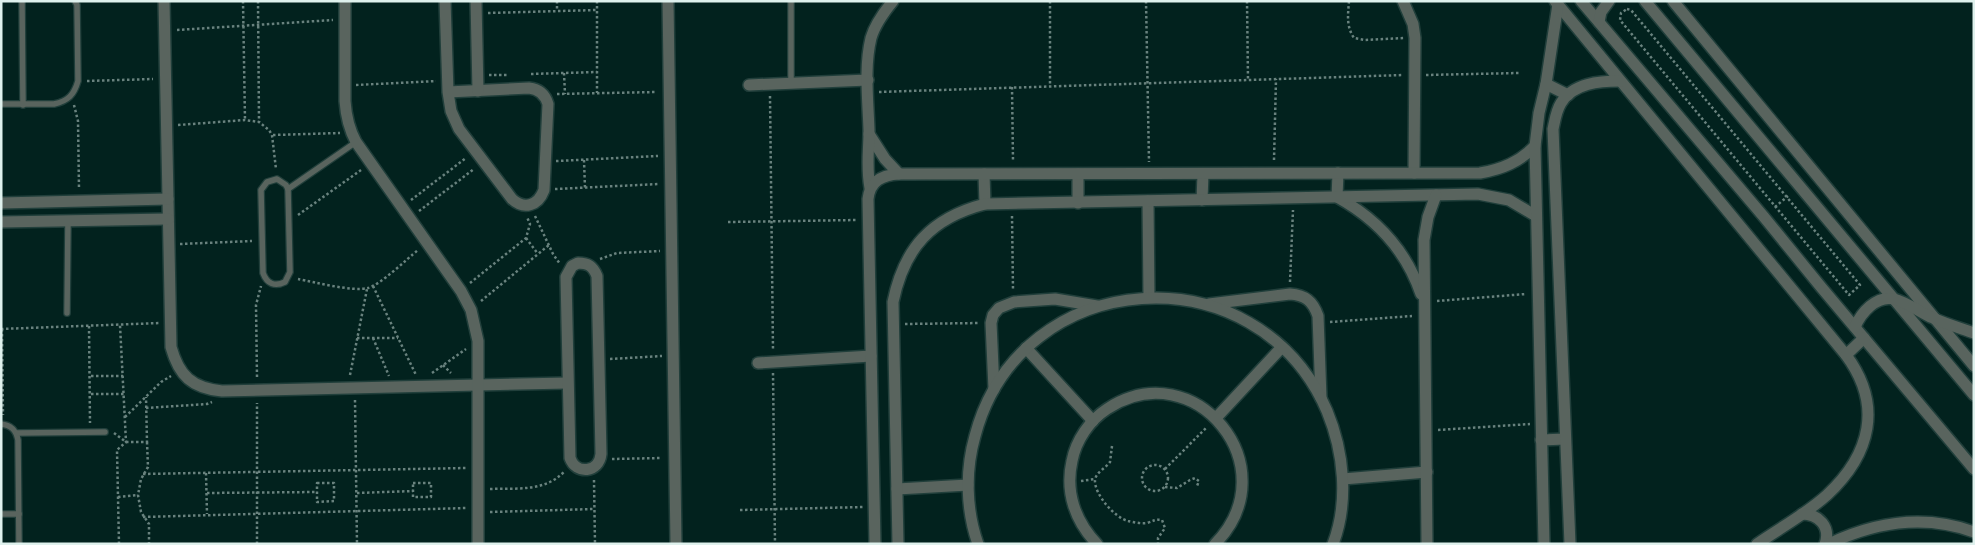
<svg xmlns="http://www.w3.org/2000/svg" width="1975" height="545" font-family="Commissioner,sans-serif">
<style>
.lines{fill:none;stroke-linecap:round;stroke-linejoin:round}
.lane-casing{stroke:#213f3b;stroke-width:8}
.street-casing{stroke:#213f3b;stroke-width:14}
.path{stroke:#69827e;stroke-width:2.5;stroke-dasharray:2.5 2.5;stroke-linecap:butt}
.lane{stroke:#59645e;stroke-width:5.5}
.street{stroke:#59645e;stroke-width:11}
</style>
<rect width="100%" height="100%" fill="#02221e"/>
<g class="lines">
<defs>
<g id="lane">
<polyline points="22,1 23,105"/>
<polyline points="791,1 791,83"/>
<path d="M1 104H54C68 101 74 95 78 81L77 5 75 1"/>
<path d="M277 179 286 185 288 189 290 272 285 282C275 287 267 284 263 273L261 190 267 182Z"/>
<polyline points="288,189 356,142"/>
<polyline points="67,313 68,221"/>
<path d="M1 424C11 425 16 430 18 440L19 544"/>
<polyline points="17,433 105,432"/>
<polyline points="1,514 19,514"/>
</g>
<g id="street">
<path d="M164 1 171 347C179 376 192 388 222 391L567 383"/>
<path d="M345 1V101C346 116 349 129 356 142L461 291 471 310 478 341V544"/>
<path d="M445 1 448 92 451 111 459 129 512 199C524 210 538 206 544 190L548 104C545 94 539 89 529 88L448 92"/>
<polyline points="476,1 478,91"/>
<polyline points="668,1 676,544"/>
<polyline points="1403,1 1413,24 1415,38 1414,173"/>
<path d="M1555 1 1846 355C1883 405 1871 454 1827 495 1806 514 1780 528 1757 544"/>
<polyline points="1581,1 1764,217 1821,287 1974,469"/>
<polyline points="1645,1 1974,395"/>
<polyline points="1673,1 1974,366"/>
<polyline points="1599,22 1601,12 1609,1"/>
<polyline points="1546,84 1568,95"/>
<polyline points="749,85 868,80"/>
<polyline points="869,134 885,159 899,174"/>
<path d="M1338 173 1337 197C1377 219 1406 250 1421 294"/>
<polyline points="984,174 985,204"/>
<polyline points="1078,174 1078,203"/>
<path d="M870 188C866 166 869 152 869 130 868 100 864 67 871 38 875 24 884 12 893 1"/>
<polyline points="1202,200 1203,174"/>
<polyline points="1148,201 1149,297"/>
<polyline points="1,203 168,199"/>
<polyline points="1,222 168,219"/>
<path d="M578 263C588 263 593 266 597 276L601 454C599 473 576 475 570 458L566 277 572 266Z"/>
<path d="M1209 304 1290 294C1305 295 1313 301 1318 316L1321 398"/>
<path d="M1855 327C1861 313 1876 295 1894 299 1907 302 1921 313 1933 318 1946 324 1960 328 1974 333"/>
<polyline points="1026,348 1093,421"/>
<polyline points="1846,355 1864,338"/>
<polyline points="758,363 871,356"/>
<polyline points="994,389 991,323 993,315 999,308 1014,302 1055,299 1097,306"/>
<polyline points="1216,418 1282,347"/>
<polyline points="1541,440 1565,439"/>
<polyline points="1343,479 1427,472"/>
<polyline points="897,489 968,485"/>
<path d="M1802 514C1819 514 1831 527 1825 544"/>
<path d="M875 544 868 199C870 181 882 175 899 174L1480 173C1503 169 1519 162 1535 146"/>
<path d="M898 544 893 302C904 248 931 218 985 204L1478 194 1509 200 1536 216"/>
<path d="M978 544C966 510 965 471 975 436 1020 265 1257 249 1327 411 1344 452 1349 502 1333 544"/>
<path d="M1097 544C1075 521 1065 492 1072 461 1076 440 1090 420 1107 409 1195 351 1290 468 1215 544"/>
<polyline points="1427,544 1424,240 1428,217 1436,195"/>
<polyline points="1544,544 1535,146 1539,113 1546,84 1558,4"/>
<path d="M1570 544 1553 129C1555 120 1556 111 1561 103 1573 83 1600 81 1620 81"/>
<path d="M1829 544C1875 522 1924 514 1974 532"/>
</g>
</defs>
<use href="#lane" class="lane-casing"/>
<use href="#street" class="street-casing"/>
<g class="path">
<polyline points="243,1 245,120"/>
<polyline points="258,1 259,122"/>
<polyline points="557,1 557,11"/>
<polyline points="597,1 597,93"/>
<polyline points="1050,1 1050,86"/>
<polyline points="1146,1 1149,162"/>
<polyline points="1247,1 1248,80"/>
<path d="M1349 1C1348 15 1346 26 1354 38L1365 40 1404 38"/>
<polygon points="1627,9 1631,10 1860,285 1849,295 1620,20 1621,13"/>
<polyline points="488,13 597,10"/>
<polyline points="177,30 333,20"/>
<polyline points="564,73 565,94"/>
<polyline points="531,74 597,72"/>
<polyline points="489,75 508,75"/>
<polyline points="1426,75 1519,73"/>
<polyline points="87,81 153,79"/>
<polyline points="356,85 436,81"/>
<polyline points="1012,87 1013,161"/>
<polyline points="879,92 1403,75"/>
<polyline points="557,94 657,92"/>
<polyline points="770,96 773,350"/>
<polyline points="74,105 78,121 79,189"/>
<polyline points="178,125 245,120 259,122 269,130 272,135 276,169"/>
<polyline points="273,135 340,133"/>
<polyline points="584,160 585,188"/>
<polyline points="1274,160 1276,79"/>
<polyline points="556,161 658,156"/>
<polyline points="555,189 659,184"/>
<polyline points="411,200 466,158"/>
<polyline points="1775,207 1788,196"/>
<polyline points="419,211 474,169"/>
<polyline points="298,215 361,170"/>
<polyline points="535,216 553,254 560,264"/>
<polyline points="1012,216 1013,290"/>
<polyline points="728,222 857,220"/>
<polyline points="526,238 538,254"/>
<polyline points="180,244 252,241"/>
<polyline points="600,259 617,253 660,251"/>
<path d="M298 279C314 282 353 292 368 288 380 285 407 259 418 250"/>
<polyline points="1290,282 1293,210"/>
<polyline points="470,283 526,238 530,224 527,217"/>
<polyline points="373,286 416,375"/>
<polyline points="481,301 549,245"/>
<polyline points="1437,301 1526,294"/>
<polyline points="1330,322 1412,316"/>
<polyline points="905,324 980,323"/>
<polyline points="89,326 90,423"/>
<polyline points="1,329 160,323"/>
<polyline points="2,329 3,415"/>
<polyline points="357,338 398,338"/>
<polyline points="373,338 389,376"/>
<polyline points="610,359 662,356"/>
<polyline points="443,365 451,373"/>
<polyline points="432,373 466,349"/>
<polyline points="773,373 775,544"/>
<polyline points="350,375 367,289"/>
<polyline points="91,376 123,376"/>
<polyline points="257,377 256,305 261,286"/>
<polyline points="91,394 124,394"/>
<polyline points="355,400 357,544"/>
<polyline points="146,408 207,404 212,402"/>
<polyline points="125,417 161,382 171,376"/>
<polyline points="1438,430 1530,424"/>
<polyline points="114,433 126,442 147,442 146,397"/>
<polyline points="147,442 148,467 141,479 138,495 141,512 149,524 149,544"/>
<path d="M1112 446 1110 462C1106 468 1096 472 1095 480 1094 494 1115 518 1128 521 1133 522 1141 524 1147 523 1153 521 1156 519 1162 520L1165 528 1158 538V544"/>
<polyline points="612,459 662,458"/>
<circle cx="1155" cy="478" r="13"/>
<polyline points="1165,469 1206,428"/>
<polyline points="206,473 207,514"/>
<polyline points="143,474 467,468"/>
<polyline points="594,480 595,544"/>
<polyline points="1081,481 1095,479"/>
<polygon points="317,483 334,483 334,501 317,502"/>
<rect x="413" y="483" width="18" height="14"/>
<polyline points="1165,487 1177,488 1190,480 1195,478 1199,481 1197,486"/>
<path d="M490 489C517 488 544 492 564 472"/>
<polyline points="207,493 317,492"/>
<polyline points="357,493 413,491"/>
<polyline points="118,497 138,495"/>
<polyline points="740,510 863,507"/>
<polyline points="490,512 594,509"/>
<polyline points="143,517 467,508"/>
<polyline points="119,544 117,450 126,442 120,325"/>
<polyline points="257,544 257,403"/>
</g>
<use href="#lane" class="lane"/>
<use href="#street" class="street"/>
</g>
<rect width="1975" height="545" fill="none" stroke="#dff1ed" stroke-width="5"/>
</svg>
